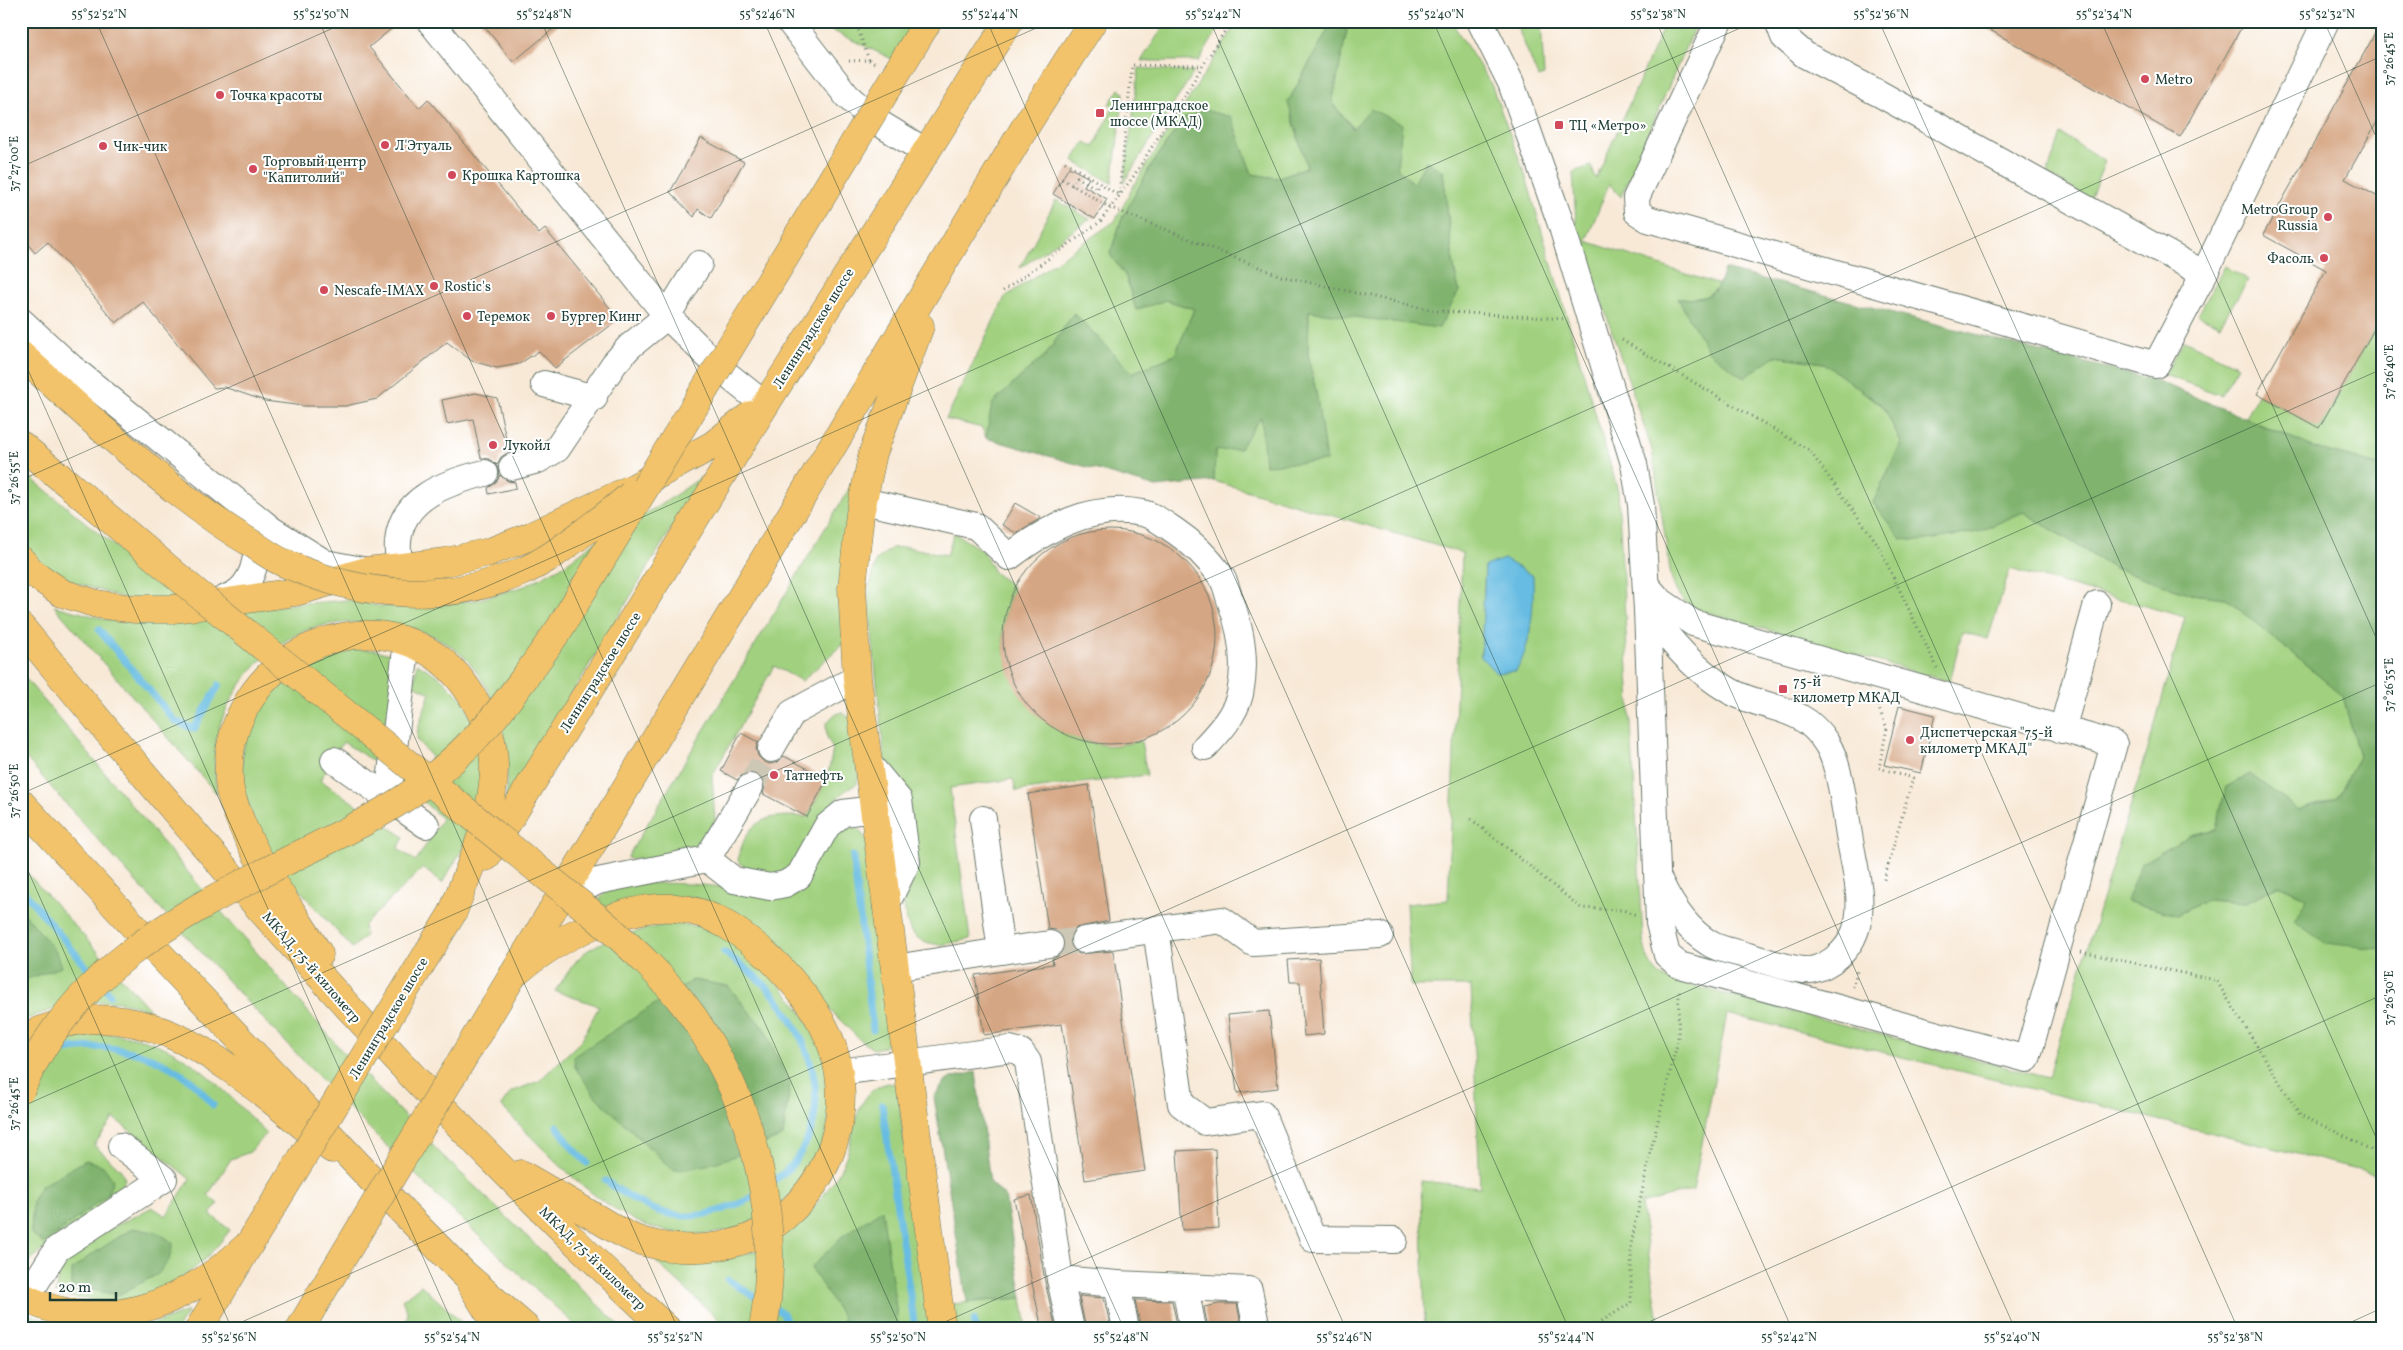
<svg xmlns="http://www.w3.org/2000/svg" width="2403" height="1350" font-family="Vollkorn,serif">
<style>
.green{fill:#a1d17f;stroke:#60875a;fill-rule:evenodd}
.forest{fill:#80b36e;stroke:#507851}
.water{fill:#66bce2;stroke:#427c8b}
.lines{fill:none;stroke-linecap:round;stroke-linejoin:round}
.stream{stroke:#66bce2;stroke-width:7}
.building{fill:#d5a683}
.minor-tunnel{stroke:#cdc7b6;stroke-width:26;stroke-dasharray:26 13;stroke-linecap:butt}
.minor-casing{stroke:#6b796d;stroke-width:28}
.major-casing{stroke:#6b796d;stroke-width:29}
.highway-casing{stroke:#6b796d;stroke-width:29}
.path{stroke:#6b796d;stroke-width:3;stroke-dasharray:1 4;stroke-linecap:butt}
.minor{stroke:#fff;stroke-width:26}
.major{stroke:#f2c36a;stroke-width:28}
.highway{stroke:#f2c36a;stroke-width:28}
.major-bridge-casing{stroke:#6b796d;stroke-width:29;stroke-linecap:butt}
.highway-bridge-casing{stroke:#6b796d;stroke-width:29;stroke-linecap:butt}
.major-bridge{stroke:#f2c36a;stroke-width:28}
.highway-bridge{stroke:#f2c36a;stroke-width:28}
.ticks{fill:none;stroke:#1f3d34;stroke-width:1;stroke-opacity:0.45}
.poi-dot{fill:#d1495b;stroke:#fff;stroke-width:2}
.labels{text-anchor:middle;stroke-width:4;stroke-linejoin:round;paint-order:stroke}
.poi-label{font-size:14px;fill:#1f3d34;stroke:#fff;text-anchor:start}
.street-label{font-size:14px;fill:#1f3d34;stroke:#fff}
.neatline{fill:none;stroke:#1f3d34;stroke-width:2}
.ticks-label{font-size:12px;text-anchor:middle;fill:#1f3d34}
</style>
<rect width="100%" height="100%" fill="#fff"/>
<filter id="ink" filterUnits="userSpaceOnUse"><feTurbulence type="fractalNoise" baseFrequency=".02" numOctaves="2"/><feDisplacementMap in="SourceGraphic" scale="10" xChannelSelector="R" yChannelSelector="G"/><feConvolveMatrix kernelMatrix="1 2 1 2 8 2 1 2 1" color-interpolation-filters="sRGB"/></filter>
<filter id="wash" filterUnits="userSpaceOnUse"><feTurbulence type="fractalNoise" baseFrequency=".0096" numOctaves="4" result="noise"/><feDisplacementMap in="SourceGraphic" scale="20" xChannelSelector="R" yChannelSelector="G"/><feGaussianBlur stdDeviation="1.12" result="paint"/><feColorMatrix in="noise" values="0 0 0 0 0 0 0 0 0 0 0 0 0 0 0 0 0 1.4 0 .05"/><feComposite in="paint" operator="in"/></filter>
<g filter="url(#wash)">
<rect width="100%" height="100%" fill="#f8e9d7"/>
<g class="green">
<polygon points="812,21 915,21 892,59"/>
<polygon points="1167,21 1223,21 1199,61 1141,61"/>
<path d="M1238 21H1451L1491 84 1526 177 1618 491 1643 939C1646 955 1649 967 1663 978L2048 1078 2149 745 2185 617 2010 569 1988 639 1962 632 1950 682 1702 611C1680 603 1674 592 1670 570L1652 450 1576 225 1573 172 1591 166 1596 179 1666 21H1697L1621 197 1609 184 1586 241 1720 285 1704 298 1679 299 1775 356 1824 363 1884 407 1902 443 1873 503 1978 532 2023 512 2115 568 2191 594 2226 598 2343 696 2359 757 2338 797 2298 810 2226 787 2216 829 2191 835 2176 915 2208 900 2244 903 2278 885 2307 898 2377 949 2382 941V1169L2374 1173 1727 1014 1693 1190 1641 1204 1660 1329H1425L1421 1181 1480 1187 1471 986H1411L1406 904 1448 900 1462 553 1214 481 1215 451 1261 416 1317 397 1308 354 1309 311 1366 318 1459 291 1453 262 1443 171 1414 184 1354 129 1332 103 1347 30 1332 22 1288 102 1307 167 1276 178 1252 174 1231 117 1183 119 1149 169 1122 218 1110 254 1126 277 1136 310 1166 300 1194 309 1175 355 1132 373 1074 313 1046 355 1028 370 993 404 986 438 982 428 946 419 1005 297 1115 221 1134 185ZM1485 566 1516 671 1481 657Z"/>
<polygon points="1515,21 1541,21 1544,75 1538,77"/>
<polygon points="1139,68 1194,72 1124,182"/>
<polygon points="1119,89 1124,93 1112,183 1073,161 1085,142 1094,147 1113,108 1109,104"/>
<polygon points="2061,134 2105,161 2090,199 2047,174"/>
<polygon points="1056,200 1090,219 1020,268"/>
<polygon points="2225,266 2248,280 2220,325 2198,315"/>
<polygon points="2382,315 2382,466 2315,448 2246,418 2257,394 2319,428"/>
<polygon points="2184,340 2238,366 2221,395 2164,375"/>
<polygon points="21,470 181,600 133,601 57,577 21,544"/>
<polygon points="859,472 844,643 802,681 774,666 712,776 715,820 704,841 692,849 647,860 627,858"/>
<path d="M703 476 506 803C506 782 510 756 504 735 498 711 486 680 468 661 444 635 407 624 372 623 352 622 332 622 313 628 265 643 225 693 216 741 213 759 215 777 217 794L54 606 113 621 156 622 293 604 349 600 379 606 413 608 477 600 525 586 566 564 603 536 661 505Z"/>
<path d="M954 533 983 551 994 572 1013 587C1008 604 1002 622 1003 640 1007 695 1048 737 1103 745 1115 747 1129 743 1141 741L1147 775 1016 791 1013 779 950 788 970 939 941 945 929 943 919 939 911 932 907 921 903 902 918 869 909 797 885 765 868 594 876 560 892 548 907 547 947 555Z"/>
<polygon points="355,649 375,650 394,655 386,769 343,742 320,780 404,837 398,849 416,861 442,819 422,800 431,756 417,740 418,728 430,693 414,685 417,663 441,678 463,700 484,748 481,798 463,849 442,883 423,868 364,925 365,936 352,948 286,875 264,848 245,796 242,771 243,749 258,704 278,682 311,659"/>
<path d="M21 673 212 901 341 1050 440 1153 623 1329H580C455 1218 338 1099 224 977 156 903 86 829 21 752Z"/>
<path d="M841 712 853 719 859 774 857 784C825 798 820 832 802 858 797 864 787 870 781 875L748 872 738 860C747 817 768 814 807 817L827 779 833 749 827 737 826 724 833 716Z"/>
<path d="M849 826 857 828 869 842 892 1040 884 1047 873 1049 861 1041 830 1010 779 946 744 915 707 901 614 908 594 905 611 886C666 880 719 884 773 896L839 829Z"/>
<path d="M21 866 152 1012C141 1009 129 1003 119 1002 88 1000 48 1008 21 1022Z"/>
<path d="M668 924C716 924 728 936 763 968 790 994 818 1028 826 1065 830 1086 831 1109 827 1129 824 1145 814 1160 805 1173 801 1180 796 1190 790 1195 785 1200 778 1204 772 1208 765 1213 757 1219 750 1223 715 1239 670 1237 636 1221 583 1195 542 1147 501 1106L511 1092 539 1081 581 1041 599 1006 555 991C563 981 569 969 578 959 596 938 641 931 668 924Z"/>
<path d="M95 1033C178 1034 212 1079 266 1133L250 1152 231 1159 208 1195 218 1204 210 1214 230 1230C205 1264 168 1296 125 1301 102 1304 78 1298 56 1294 57 1286 57 1274 61 1267 75 1242 126 1222 152 1207L166 1216 190 1179 114 1118 94 1145 121 1170 125 1179 117 1197 63 1233 21 1268V1060L74 1039Z"/>
<path d="M888 1083 895 1084 898 1091 915 1233 931 1329H729L656 1262 660 1259C729 1262 767 1260 815 1206 827 1191 841 1173 847 1154 856 1128 855 1091 888 1083Z"/>
<polygon points="421,1285 469,1329 405,1329 408,1313 402,1300"/>
<polygon points="1022,1298 1027,1329 956,1329 951,1304"/>
<polygon points="21,1311 68,1329 21,1329"/>
<polygon points="188,1311 177,1329 132,1329 153,1324"/>
</g>
<g class="forest">
<polygon points="1332,22 1347,30 1332,103 1353,129 1370,109 1402,124 1397,167 1413,184 1426,161 1443,171 1453,262 1459,291 1439,328 1309,311 1308,354 1317,397 1326,461 1265,465 1261,417 1239,449 1215,451 1214,481 1156,487 986,438 992,404 1028,370 1046,355 1074,313 1132,373 1175,355 1194,309 1166,300 1136,310 1126,277 1110,254 1122,218 1149,169 1183,119 1204,110 1231,117 1252,174 1276,178 1307,167 1288,102"/>
<path d="M1724 269 2160 382 2315 448 2382 466V941L2378 949 2325 943 2294 921 2307 898 2279 885 2244 903 2208 900 2176 915 2126 901 2141 864 2191 835 2216 829 2226 787 2250 774 2298 810 2338 797 2359 757 2343 696 2226 598 2191 594 2115 568 2023 512 1978 532 1921 541 1901 539 1873 503 1901 443 1884 407 1824 363 1775 356 1744 378 1709 352 1678 299C1706 298 1716 299 1724 269Z"/>
<polygon points="21,909 56,952 61,967 21,981"/>
<path d="M693 980 728 986 765 1030 790 1085 783 1136C747 1150 712 1169 673 1170L595 1096 575 1067 574 1056Z"/>
<polygon points="976,1072 990,1183 1005,1196 1022,1298 967,1302 934,1097 947,1079"/>
<polygon points="86,1160 103,1166 113,1180 107,1195 44,1244 31,1233 33,1200 41,1186"/>
<polygon points="882,1210 899,1329 840,1329 843,1318 811,1268 841,1237"/>
<polygon points="133,1228 159,1233 173,1243 169,1260 158,1274 118,1295 72,1286 72,1270 88,1257"/>
</g>
<path class="water" d="M1504 559 1533 576C1534 604 1532 646 1516 671L1496 673 1481 657 1485 566Z"/>
<g class="lines">
<g class="stream">
<polyline points="99,630 175,721 194,729 219,685"/>
<polyline points="853,856 873,1030"/>
<polyline points="21,888 94,976"/>
<path d="M724 952C741 965 760 978 773 994 814 1045 836 1112 790 1167 784 1174 776 1179 769 1184"/>
<polyline points="101,984 110,995"/>
<path d="M60 1051C106 1041 156 1052 192 1082 200 1088 206 1098 213 1105"/>
<polyline points="882,1105 915,1329"/>
<polyline points="557,1126 571,1146 587,1163"/>
<path d="M606 1181C643 1208 675 1226 721 1210 734 1206 746 1202 757 1194"/>
<polyline points="728,1280 760,1300"/>
<polyline points="772,1307 783,1313 789,1329"/>
<polyline points="974,1320 976,1329"/>
</g>
</g>
<g id="blocks">
<g class="building">
<polygon points="21,21 401,21 369,47 419,108 428,99 539,234 545,229 619,319 555,368 539,351 519,364 497,368 472,361 447,342 377,399 345,406 303,406 265,401 224,387 214,388 143,302 116,323 48,242 35,253 21,236"/>
<polygon points="480,21 563,21 513,62"/>
<polygon points="1974,21 2245,21 2180,137"/>
<polygon points="2382,21 2382,113 2345,179 2382,199 2382,315 2319,428 2257,394 2326,270 2263,235"/>
<polygon points="701,138 744,162 711,218 698,209 694,217 670,192"/>
<polygon points="1069,167 1089,178 1084,186 1107,199 1095,219 1053,194"/>
<polygon points="476,393 497,398 509,452 501,457 497,465 489,459 481,458 473,419 447,424 442,400"/>
<polygon points="500,475 508,481 515,482 516,488 489,494 488,488 496,483"/>
<polygon points="1015,503 1041,518 1016,533 1002,525"/>
<circle cx="1110" cy="637" r="107"/>
<polygon points="1899,706 1935,715 1921,773 1884,765"/>
<polygon points="741,733 758,742 756,748 758,756 764,762 770,764 778,762 784,756 827,779 807,817 763,794 765,787 763,780 757,774 751,772 743,774 737,780 721,771"/>
<polygon points="1089,785 1109,921 1075,928 1070,935 1069,943 1073,950 1079,954 1113,951 1145,1171 1085,1180 1062,1024 984,1035 975,975 1053,964 1052,959 1059,956 1064,950 1065,942 1062,935 1056,930 1048,929 1028,794"/>
<polygon points="1319,958 1324,1034 1304,1036 1300,982 1290,982 1288,960"/>
<polygon points="1269,1011 1278,1088 1237,1093 1228,1015"/>
<polygon points="1215,1149 1219,1228 1182,1230 1177,1151"/>
<polygon points="1031,1195 1045,1282 1056,1329 1042,1329 1014,1199"/>
<polygon points="1079,1296 1104,1298 1111,1329 1086,1329"/>
<polygon points="1135,1300 1172,1301 1178,1329 1141,1329"/>
<polygon points="1219,1304 1237,1304 1242,1329 1208,1329 1204,1307"/>
</g>
</g>
</g>
<g filter="url(#ink)">
<use href="#blocks" fill-opacity="0" stroke="#6b796d" stroke-width="1"/>
<g class="lines">
<g class="minor-tunnel">
<polyline points="750,787 771,749"/>
<polyline points="1050,944 1084,940"/>
</g>
<defs>
<g id="minor">
<polyline points="430,21 667,316 725,373 765,405"/>
<polyline points="789,21 847,96 874,120 925,151"/>
<polyline points="1480,21 1511,83 1562,227 1634,464 1641,505 1647,610 1659,923 1667,955 1679,965 2027,1059 2114,744 1693,623 1659,600 1646,585"/>
<polyline points="1719,21 1636,198 1637,212 1648,219 1662,223 2156,365 2204,274 2326,21"/>
<polyline points="1778,21 1784,37 1805,55 1880,94 2204,274"/>
<polyline points="21,321 72,368 272,530 325,563 367,571"/>
<polyline points="544,384 594,398"/>
<polyline points="512,467 538,460 557,449 614,364 629,347 667,316 699,264"/>
<path d="M863 501 976 526 1009 557C1047 528 1092 503 1142 513 1153 515 1166 525 1175 531 1193 543 1208 558 1221 576 1225 582 1227 590 1229 597 1241 628 1247 661 1240 694 1235 715 1219 732 1205 747"/>
<path d="M400 569C399 560 397 551 398 542 401 497 448 482 485 473"/>
<path d="M214 604C221 600 232 596 239 591 256 576 261 547 251 528"/>
<path d="M1647 610C1671 642 1695 671 1730 691 1766 711 1802 703 1827 744 1840 764 1845 811 1849 835 1854 866 1866 903 1855 932 1848 951 1830 966 1811 970 1797 972 1762 960 1748 956 1736 952 1719 950 1709 943 1686 929 1671 905 1660 882"/>
<polyline points="2062,730 2097,604"/>
<polyline points="771,749 792,713 857,678"/>
<polyline points="334,760 388,798 407,641"/>
<polyline points="868,763 899,800 907,862 886,905"/>
<polyline points="388,798 426,825"/>
<polyline points="707,859 734,880 770,887 785,884 799,876 827,826 843,813 874,809"/>
<polyline points="557,902 598,881 707,859 750,787"/>
<polyline points="1156,929 1181,1104 1205,1122 1262,1114 1313,1239 1394,1240"/>
<polyline points="1084,940 1222,920 1253,943 1380,935"/>
<polyline points="1001,951 1050,944"/>
<polyline points="895,968 1001,951 983,819"/>
<polyline points="839,1072 1010,1049 1021,1052 1028,1062 1060,1279 1071,1329"/>
<polyline points="1060,1279 1117,1284"/>
<polyline points="1185,1287 1249,1290 1257,1329"/>
<polyline points="26,1298 57,1249 164,1179 121,1146"/>
<polyline points="1126,1329 1117,1284 1185,1287 1193,1329"/>
</g>
<g id="major">
<polyline points="920,326 873,453 860,514 852,588 857,678 942,1329"/>
<polyline points="21,355 100,427"/>
<polyline points="21,560 33,573 62,593 97,604 134,609 172,609 214,604 295,592 367,571 446,562 489,552 531,536 635,487 713,445 751,415"/>
<polyline points="486,857 765,405 1009,21"/>
<polyline points="513,975 1027,124 1093,21"/>
<path d="M21 1039C147 976 240 1077 332 1149"/>
<polyline points="471,1284 499,1329"/>
<path d="M21 1296C102 1338 184 1305 247 1246"/>
</g>
<g id="highway">
<polyline points="21,445 72,487"/>
<path d="M21 627C223 873 433 1113 667 1329"/>
<polyline points="21,803 151,945 375,1183 463,1273 527,1329"/>
<path d="M319 954C290 908 256 863 237 812 235 805 231 797 230 790 212 651 397 573 472 696 485 717 494 741 494 766 494 817 470 865 453 912"/>
<path d="M513 975C553 940 621 904 676 908 713 911 745 935 771 959 796 984 822 1014 833 1049 853 1109 833 1175 785 1216 747 1249 692 1255 644 1242 626 1237 610 1226 593 1216 569 1202 545 1188 521 1174"/>
<polyline points="199,1329 250,1243"/>
<polyline points="300,1329 314,1305"/>
</g>
</defs>
<use href="#minor" class="minor-casing"/>
<use href="#major" class="major-casing"/>
<use href="#highway" class="highway-casing"/>
<g class="path">
<polyline points="855,21 869,60"/>
<polyline points="849,61 869,60 874,63"/>
<polyline points="1065,162 1119,195 1132,65 1202,66"/>
<polyline points="1062,179 1109,207 1281,276 1436,311 1566,319"/>
<polyline points="1072,186 1077,177 1097,189 1100,183"/>
<polyline points="1003,291 1100,222 1133,177 1231,21"/>
<polyline points="1622,340 1809,450 1877,543 1937,668"/>
<polyline points="1876,701 1887,728 1879,768 1913,778 1883,883"/>
<polyline points="1471,819 1581,908 1623,910 1636,915"/>
<polyline points="2081,952 2216,980 2300,1115 2349,1138 2382,1156"/>
<polyline points="1853,987 1857,971"/>
<polyline points="1589,1329 1631,1303 1631,1244 1652,1145 1678,1040 1679,989"/>
</g>
<use href="#minor" class="minor"/>
<use href="#major" class="major"/>
<use href="#highway" class="highway"/>
<defs>
<g id="major-bridge">
<path d="M100 427C150 470 199 513 256 546 266 553 277 561 289 565 362 597 446 604 521 572 545 562 567 545 588 529 603 518 618 507 632 494"/>
<path d="M21 1089C70 976 172 918 277 866 321 843 368 823 409 795 478 747 513 695 560 628L928 21"/>
</g>
<g id="highway-bridge">
<path d="M72 487 197 593 594 915C630 946 667 979 694 1018 756 1110 782 1219 763 1329"/>
<polyline points="250,1243 453,912"/>
<polyline points="314,1305 513,975"/>
</g>
</defs>
<use href="#major-bridge" class="major-bridge-casing"/>
<use href="#highway-bridge" class="highway-bridge-casing"/>
<use href="#major-bridge" class="major-bridge"/>
<use href="#highway-bridge" class="highway-bridge"/>
</g>
</g>
<path class="ticks" d="M96 21 678 1329M319 21 901 1329M541 21 1124 1329M764 21 1346 1329M987 21 1569 1329M1210 21 1792 1329M1433 21 2015 1329M1656 21 2238 1329M1879 21 2382 1151M2101 21 2382 651M2324 21 2382 150M21 167 349 21M21 354 455 1329M21 480 1052 21M21 794 1756 21M21 855 232 1329M21 1107 2382 56M226 1329 2382 369M929 1329 2382 682M1633 1329 2382 995M2336 1329 2382 1308"/>
<g class="poi-dot">
<circle cx="2145" cy="79" r="5"/>
<circle cx="220" cy="95" r="5"/>
<rect x="1095" y="108" width="10" height="10" rx="2.5"/>
<rect x="1554" y="120" width="10" height="10" rx="2.5"/>
<circle cx="385" cy="145" r="5"/>
<circle cx="103" cy="146" r="5"/>
<circle cx="253" cy="169" r="5"/>
<circle cx="452" cy="175" r="5"/>
<circle cx="2328" cy="217" r="5"/>
<circle cx="2324" cy="258" r="5"/>
<circle cx="434" cy="286" r="5"/>
<circle cx="324" cy="290" r="5"/>
<circle cx="467" cy="316" r="5"/>
<circle cx="551" cy="316" r="5"/>
<circle cx="493" cy="445" r="5"/>
<rect x="1778" y="684" width="10" height="10" rx="2.5"/>
<circle cx="1910" cy="740" r="5"/>
<circle cx="774" cy="775" r="5"/>
</g>
<g class="labels">
<g class="poi-label">
<text x="2155" y="84">Metro</text>
<text x="230" y="100">Точка красоты</text>
<text x="1110" y="110">Ленинградское<tspan x="1110" dy="16">шоссе (МКАД)</tspan></text>
<text x="1569" y="130">ТЦ «Метро»</text>
<text x="395" y="150">Л'Этуаль</text>
<text x="113" y="151">Чик-чик</text>
<text x="263" y="166">Торговый центр<tspan x="263" dy="16">"Капитолий"</tspan></text>
<text x="462" y="180">Крошка Картошка</text>
<text x="2318" y="214" text-anchor="end">MetroGroup<tspan x="2318" dy="16">Russia</tspan></text>
<text x="2314" y="263" text-anchor="end">Фасоль</text>
<text x="444" y="291">Rostic's</text>
<text x="334" y="295">Nescafe-IMAX</text>
<text x="477" y="321">Теремок</text>
<text x="561" y="321">Бургер Кинг</text>
<text x="503" y="450">Лукойл</text>
<text x="1793" y="686">75-й<tspan x="1793" dy="16">километр МКАД</tspan></text>
<text x="1920" y="737">Диспетчерская "75-й<tspan x="1920" dy="16">километр МКАД"</tspan></text>
<text x="784" y="780">Татнефть</text>
</g>
<g class="street-label">
<text transform="translate(813 328) rotate(-58)" y="5">Ленинградское шоссе</text>
<text transform="translate(600 672) rotate(-58)" y="5">Ленинградское шоссе</text>
<text transform="translate(312 967) rotate(49)" y="5">МКАД, 75-й километр</text>
<text transform="translate(388 1018) rotate(-59)" y="5">Ленинградское шоссе</text>
<text transform="translate(593 1258) rotate(44)" y="5">МКАД, 75-й километр</text>
</g>
</g>
<rect width="2403" height="1350" fill="none" stroke="#fff" stroke-width="55"/>
<path d="M50 1292v8h66v-8" fill="none" stroke="#1f3d34" stroke-width="2.5"/>
<text x="58" y="1292" font-size="15" fill="#1f3d34" stroke="#ffffff" stroke-width="4" paint-order="stroke">20 m</text>
<rect x="28" y="28" width="2348" height="1294" class="neatline"/>
<g class="ticks-label">
<text x="99" y="18">55°52'52"N</text>
<text x="321" y="18">55°52'50"N</text>
<text x="544" y="18">55°52'48"N</text>
<text x="767" y="18">55°52'46"N</text>
<text x="990" y="18">55°52'44"N</text>
<text x="1213" y="18">55°52'42"N</text>
<text x="1436" y="18">55°52'40"N</text>
<text x="1658" y="18">55°52'38"N</text>
<text x="1881" y="18">55°52'36"N</text>
<text x="2104" y="18">55°52'34"N</text>
<text x="2327" y="18">55°52'32"N</text>
<text transform="translate(2389 59) rotate(-90)" y="4">37°26'45"E</text>
<text transform="translate(14 164) rotate(-90)" y="4">37°27'00"E</text>
<text transform="translate(2389 372) rotate(-90)" y="4">37°26'40"E</text>
<text transform="translate(14 478) rotate(-90)" y="4">37°26'55"E</text>
<text transform="translate(2389 685) rotate(-90)" y="4">37°26'35"E</text>
<text transform="translate(14 791) rotate(-90)" y="4">37°26'50"E</text>
<text transform="translate(2389 998) rotate(-90)" y="4">37°26'30"E</text>
<text transform="translate(14 1104) rotate(-90)" y="4">37°26'45"E</text>
<text x="229" y="1341">55°52'56"N</text>
<text x="452" y="1341">55°52'54"N</text>
<text x="675" y="1341">55°52'52"N</text>
<text x="898" y="1341">55°52'50"N</text>
<text x="1121" y="1341">55°52'48"N</text>
<text x="1344" y="1341">55°52'46"N</text>
<text x="1566" y="1341">55°52'44"N</text>
<text x="1789" y="1341">55°52'42"N</text>
<text x="2012" y="1341">55°52'40"N</text>
<text x="2235" y="1341">55°52'38"N</text>
</g>
</svg>
